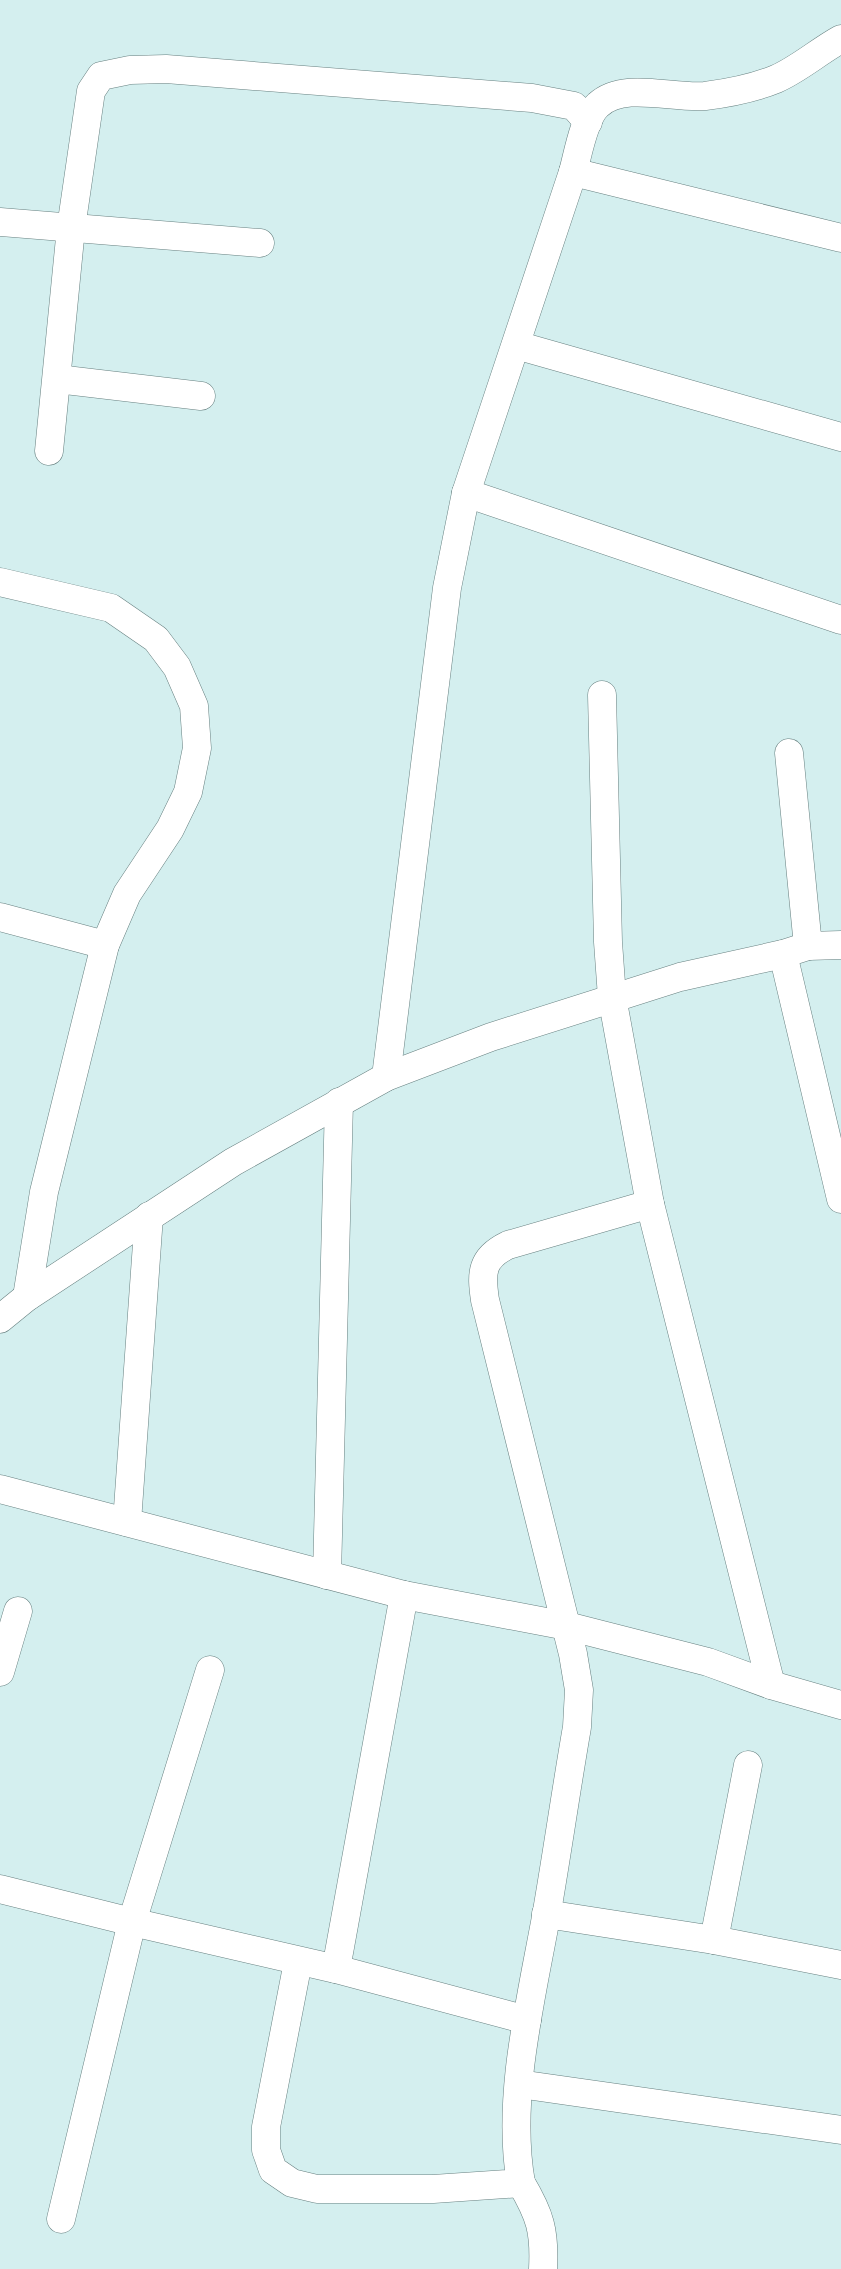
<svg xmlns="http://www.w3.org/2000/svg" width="841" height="2269" font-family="Ubuntu,sans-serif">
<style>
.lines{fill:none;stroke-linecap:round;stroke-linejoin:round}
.street-casing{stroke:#678080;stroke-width:29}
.street{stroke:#fff;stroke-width:28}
</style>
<rect width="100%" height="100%" fill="#d4efef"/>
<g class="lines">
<defs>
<g id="street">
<polyline points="573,172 841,238"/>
<polyline points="0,222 260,243"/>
<polyline points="516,345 841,437"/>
<polyline points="57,379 201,396"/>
<polyline points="49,451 71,228 91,91 101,76 130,70 166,69 532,98 574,106 588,122"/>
<polyline points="466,493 841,620"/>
<polyline points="0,582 111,608 156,639 177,667 194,706 197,748 188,792 170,829 127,894 105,945 44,1192 27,1297"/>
<polyline points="602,695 608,942 612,997 650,1204 771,1685"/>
<polyline points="789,753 808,946"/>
<polyline points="0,917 105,945"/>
<polyline points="783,954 841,1199"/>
<path d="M386 1077 447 588 466 493 573 172C578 154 584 117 598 105 624 81 672 99 705 96 729 93 754 88 776 79 799 69 819 51 841 39"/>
<polyline points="0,1319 27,1297 233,1162 386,1077 491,1037 680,977 783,954 808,946 841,945"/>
<polyline points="0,1489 404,1595 567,1626 708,1662 771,1685 841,1705"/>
<polyline points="127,1522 149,1216"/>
<polyline points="327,1575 339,1102"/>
<polyline points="0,1672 18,1611"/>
<polyline points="0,1889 132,1922 336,1969 527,2020"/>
<polyline points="546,1914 714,1940 841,1965"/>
<polyline points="714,1940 748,1765"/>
<path d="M298 1962 266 2127V2150L273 2170 292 2183 317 2189H433L521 2183C506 2099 531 2000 546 1917 557 1854 566 1790 577 1727L579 1690 573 1654 485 1300C481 1273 481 1258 508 1245L650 1204"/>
<polyline points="336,1969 404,1595"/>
<polyline points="519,2084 841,2130"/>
<path d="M521 2183C540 2215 545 2231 543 2269"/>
<polyline points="61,2219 132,1922 210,1670"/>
</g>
</defs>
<use href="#street" class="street-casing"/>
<use href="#street" class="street"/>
</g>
</svg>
